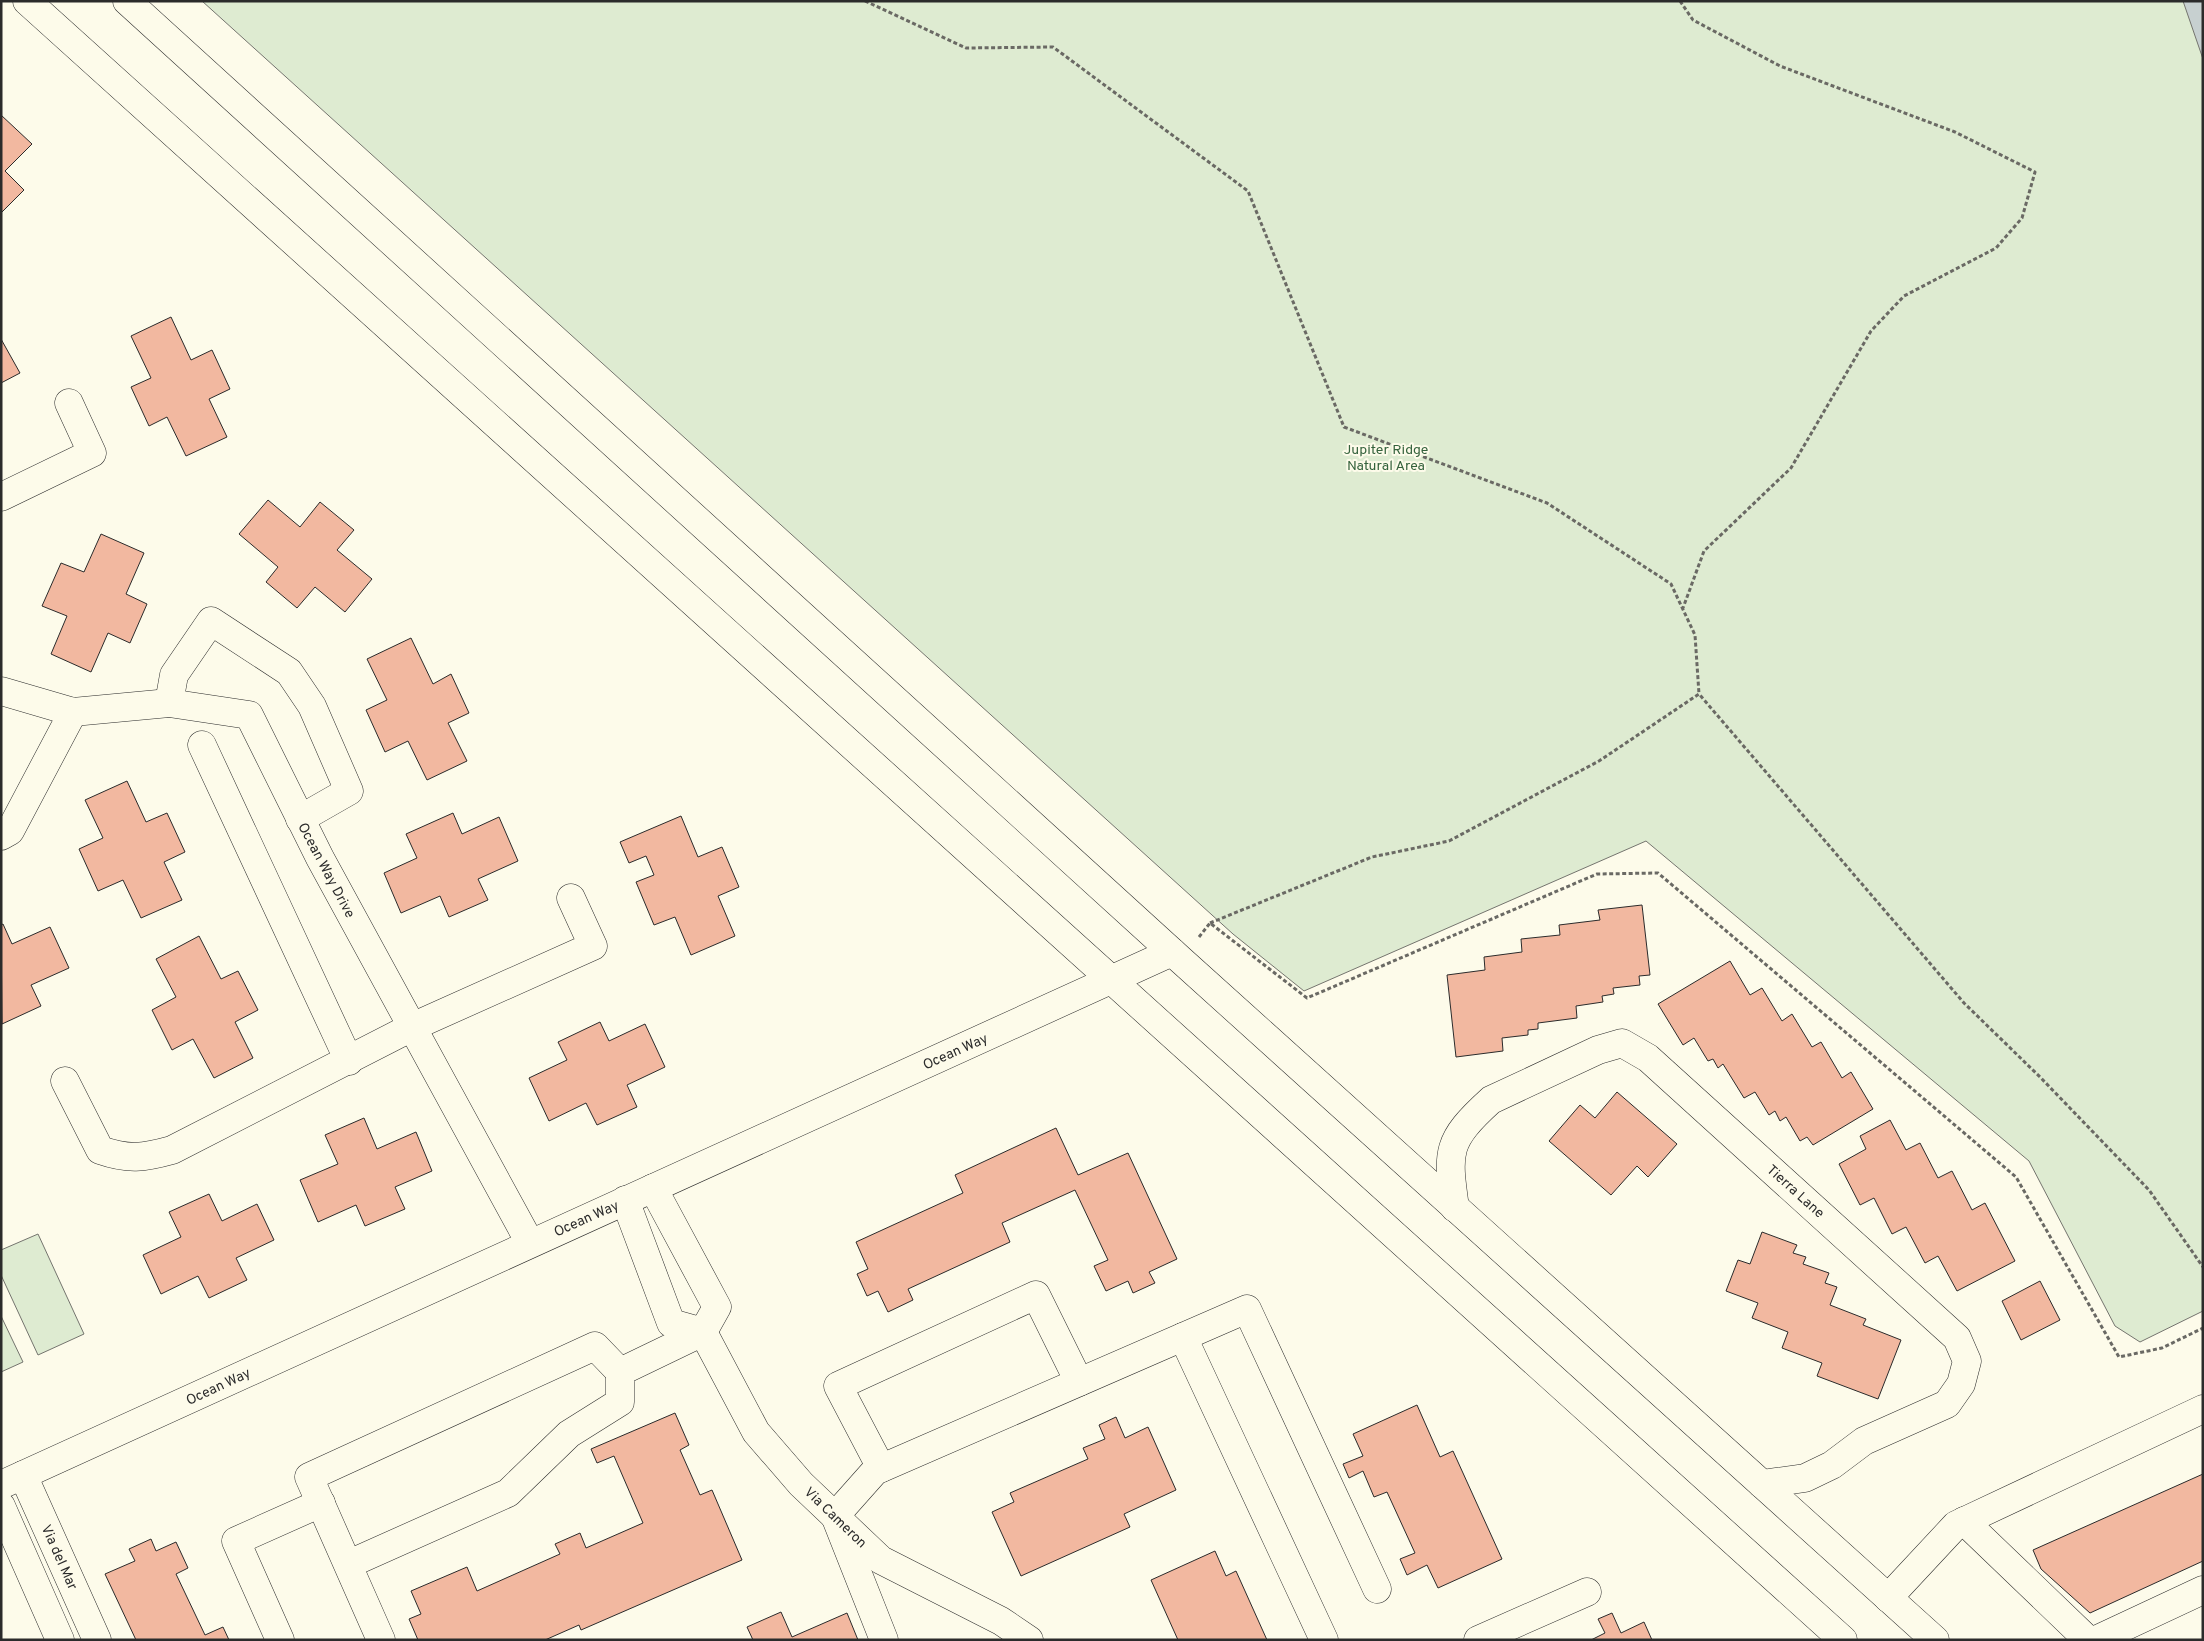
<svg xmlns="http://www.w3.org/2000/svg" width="2204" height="1641" font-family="Overpass,sans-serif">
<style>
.green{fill:#deebd1;stroke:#74746e}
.water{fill:#c7d0d0;stroke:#74746e}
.building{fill:#f2b8a0;stroke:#2b2b2b}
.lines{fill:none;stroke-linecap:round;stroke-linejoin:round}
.minor-casing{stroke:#2b2b2b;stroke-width:29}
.major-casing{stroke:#2b2b2b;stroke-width:29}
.path{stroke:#6a6964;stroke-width:3;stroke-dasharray:4 2.5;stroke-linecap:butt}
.minor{stroke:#fdfbea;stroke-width:28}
.major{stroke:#fdfbea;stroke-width:28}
.labels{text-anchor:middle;stroke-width:4;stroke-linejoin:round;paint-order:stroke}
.park-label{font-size:14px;fill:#34623c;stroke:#fdfbea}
.street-label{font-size:14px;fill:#2b2b2b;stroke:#fdfbea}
</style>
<rect width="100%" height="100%" fill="#fdfbea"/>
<g class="green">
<polygon points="202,1 2203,1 2203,1311 2140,1342 2115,1326 2029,1161 1646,841 1304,991 1233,934"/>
<polygon points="38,1234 84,1334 38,1355 1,1275 1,1250"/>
<polygon points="1,1316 23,1362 1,1372"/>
</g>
<polygon class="water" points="2183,1 2203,1 2203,59"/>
<g class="building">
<polygon points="1,115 32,144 5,171 24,190 1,213"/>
<polygon points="171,317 191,360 212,350 230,389 209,399 227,437 186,456 167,417 149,426 131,387 151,378 131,336"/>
<polygon points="1,339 20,373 1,383"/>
<polygon points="268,500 300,527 320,502 354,530 337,550 372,579 345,612 315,587 297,608 266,582 278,567 239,534"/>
<polygon points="101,534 144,553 126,594 147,604 130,643 108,633 91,672 51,654 67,616 42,606 61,563 84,572"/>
<polygon points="411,638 433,684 451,674 469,713 448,723 467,761 427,780 408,741 385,752 366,710 387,700 367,659"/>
<polygon points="127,781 146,822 167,813 185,852 164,862 182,900 141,918 123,880 98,891 79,849 103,838 85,800"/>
<polygon points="453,813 462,834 499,817 518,861 478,879 488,900 449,917 440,896 401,913 384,873 417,858 406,834"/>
<polygon points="681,816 698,857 722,847 739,887 718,896 735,936 691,955 675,917 654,925 636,882 654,875 646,856 629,863 620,842"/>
<polygon points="1642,905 1650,975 1639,976 1640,985 1613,988 1614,994 1602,996 1603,1002 1576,1006 1577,1018 1538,1023 1538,1029 1528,1030 1528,1035 1502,1038 1503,1051 1456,1057 1447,975 1485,970 1484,957 1522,952 1521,939 1560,935 1559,925 1600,920 1598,910"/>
<polygon points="3,924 12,944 50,927 69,968 31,985 41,1006 2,1024 1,925"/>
<polygon points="199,936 221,979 238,971 258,1010 235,1022 253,1058 214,1078 193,1039 172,1050 152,1010 176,997 156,959"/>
<polygon points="1730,961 1750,995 1762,988 1782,1021 1792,1014 1812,1047 1821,1042 1842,1078 1851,1072 1873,1109 1813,1145 1807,1137 1800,1141 1786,1117 1780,1121 1775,1111 1769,1115 1755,1092 1744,1098 1723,1064 1718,1068 1713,1059 1708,1061 1694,1038 1683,1045 1658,1004"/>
<polygon points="600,1022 609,1041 645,1024 665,1067 627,1085 637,1107 597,1125 586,1103 549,1121 529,1078 567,1060 558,1042"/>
<polygon points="1617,1092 1677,1144 1648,1177 1637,1166 1611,1195 1549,1141 1580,1105 1595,1118"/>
<polygon points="364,1118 377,1149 416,1132 432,1171 395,1187 405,1209 365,1226 356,1205 318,1222 300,1180 338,1164 325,1135"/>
<polygon points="1890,1120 1906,1150 1920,1143 1938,1178 1952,1171 1972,1210 1985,1203 2015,1261 1957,1291 1938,1256 1925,1263 1906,1227 1892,1234 1874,1198 1860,1205 1839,1164 1866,1149 1860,1136"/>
<polygon points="1056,1128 1078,1175 1128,1153 1177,1259 1149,1272 1155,1283 1133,1293 1128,1281 1106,1291 1094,1266 1108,1260 1075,1190 1002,1223 1010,1242 908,1289 913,1300 888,1312 878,1291 867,1296 857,1274 868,1269 856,1242 963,1193 955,1175"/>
<polygon points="209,1194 222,1221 257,1204 274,1240 236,1258 247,1280 209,1298 198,1276 161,1294 143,1255 181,1237 169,1212"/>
<polygon points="1762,1232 1797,1245 1793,1253 1806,1257 1803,1264 1829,1273 1825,1283 1837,1287 1830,1305 1866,1319 1863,1325 1901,1340 1878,1399 1817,1376 1822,1363 1782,1348 1788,1332 1752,1318 1758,1303 1726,1291 1738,1260 1750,1264"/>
<polygon points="2040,1281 2060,1320 2021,1340 2002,1301"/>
<polygon points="1417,1405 1440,1457 1453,1451 1502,1559 1438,1588 1427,1565 1407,1575 1400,1559 1415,1553 1387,1492 1374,1497 1363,1471 1349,1478 1343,1464 1363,1456 1353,1434"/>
<polygon points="675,1413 689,1445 680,1450 700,1495 712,1490 742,1560 581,1630 579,1625 545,1640 418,1640 409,1619 421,1614 411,1591 467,1567 477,1591 560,1554 555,1544 580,1533 586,1548 643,1523 614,1456 597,1463 591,1449"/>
<polygon points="1116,1417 1125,1438 1148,1427 1176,1490 1124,1514 1130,1527 1021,1576 992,1512 1014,1502 1010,1493 1088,1459 1083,1448 1105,1439 1099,1425"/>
<polygon points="2203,1474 2203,1561 2090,1613 2041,1569 2033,1550"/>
<polygon points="151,1539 156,1551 176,1542 188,1568 176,1574 205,1635 223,1627 229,1640 136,1640 105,1574 135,1561 129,1549"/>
<polygon points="1215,1551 1226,1576 1236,1571 1267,1640 1178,1640 1151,1580"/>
<polygon points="781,1612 792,1637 847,1613 858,1640 753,1640 747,1627"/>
<polygon points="1612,1613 1621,1633 1644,1622 1652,1640 1591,1640 1605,1633 1598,1619"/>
</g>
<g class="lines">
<defs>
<g id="minor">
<polyline points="1,497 92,453 69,403"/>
<polyline points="1,691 73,712 169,703 249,715 320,858 530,1243"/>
<polyline points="169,703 174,675 211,621 289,672 312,706 349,791 300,819"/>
<polyline points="202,745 349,1061"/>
<polyline points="1,836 10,831 73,712"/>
<path d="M65 1081 100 1150C129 1160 143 1158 172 1150L412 1027 593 946 571 898"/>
<polyline points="625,1200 671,1323 703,1332 717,1307 653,1188"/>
<path d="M1455 1208C1447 1151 1446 1141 1491 1100L1598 1050 1622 1043 1648 1058 1957 1338 1967 1361 1961 1384 1947 1404 1864 1441 1832 1465 1805 1478 1762 1484"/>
<polyline points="1183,1337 1324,1640"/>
<polyline points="881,1468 838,1386 1036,1295 1079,1382"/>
<polyline points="23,1475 97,1640"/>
<polyline points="1,1485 1172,952"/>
<polyline points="1,1506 60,1640"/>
<polyline points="1964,1521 2088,1640"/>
<polyline points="349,1564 508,1493 569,1434 620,1402 620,1372 703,1332 756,1432 801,1484 881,1560 1001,1621 1029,1640"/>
<polyline points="1888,1598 1956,1525 2203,1409"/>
<polyline points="280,1640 236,1541 321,1503"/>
<polyline points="381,1640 309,1477 595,1346 620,1372"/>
<polyline points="884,1640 835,1516 875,1471 1247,1309 1377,1589"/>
<polyline points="1478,1640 1587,1592"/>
<polyline points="2096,1640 2203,1590"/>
</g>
<g id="major">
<polyline points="27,1 1843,1640"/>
<polyline points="127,1 1182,961 1935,1640"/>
</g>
</defs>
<use href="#minor" class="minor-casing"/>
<use href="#major" class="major-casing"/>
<g class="path">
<polyline points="865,1 966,48 1053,47 1248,191 1344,427 1547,503 1671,584 1695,635 1699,694"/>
<polyline points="1680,1 1693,20 1780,66 1955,132 2035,172 2022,218 1996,248 1904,296 1871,331 1791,468 1704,551 1683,608"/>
<polyline points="1210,923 1372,857 1449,841 1599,761 1699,694 1964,1003 2040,1077 2149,1190 2203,1267"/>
<polyline points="1199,937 1210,923 1307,998 1597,874 1658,873 2016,1177 2119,1357 2162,1348 2203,1328"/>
</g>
<use href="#minor" class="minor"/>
<use href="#major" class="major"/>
</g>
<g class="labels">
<g class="park-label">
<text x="1386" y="454">Jupiter Ridge<tspan x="1386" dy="16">Natural Area</tspan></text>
</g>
<g class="street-label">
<text transform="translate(327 870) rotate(62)" y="5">Ocean Way Drive</text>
<text transform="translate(955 1051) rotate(-24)" y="5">Ocean Way</text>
<text transform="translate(1796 1191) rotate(42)" y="5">Tierra Lane</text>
<text transform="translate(586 1218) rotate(-24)" y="5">Ocean Way</text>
<text transform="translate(218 1386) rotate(-25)" y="5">Ocean Way</text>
<text transform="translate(836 1517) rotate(44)" y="5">Via Cameron</text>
<text transform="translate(60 1557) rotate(66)" y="5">Via del Mar</text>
</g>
</g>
<rect width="2204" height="1641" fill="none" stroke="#2b2b2b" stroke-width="5"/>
</svg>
